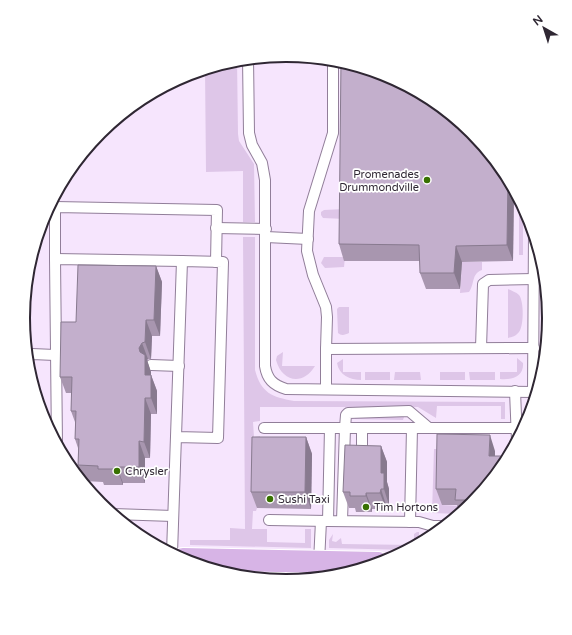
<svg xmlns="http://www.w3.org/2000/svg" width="572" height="635" font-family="'Varela Round',sans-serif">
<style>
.green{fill:#dec6e8}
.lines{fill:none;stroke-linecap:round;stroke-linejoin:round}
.service-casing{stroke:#917e99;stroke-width:12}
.primary-casing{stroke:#fff;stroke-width:24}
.service{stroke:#fff;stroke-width:10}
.primary{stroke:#d7b4e6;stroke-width:22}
.wall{fill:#a896af}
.shaded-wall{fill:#887a8f}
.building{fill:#c3afcc;stroke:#887a8f}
.poi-dot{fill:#387101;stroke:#fff;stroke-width:1.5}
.labels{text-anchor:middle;stroke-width:3.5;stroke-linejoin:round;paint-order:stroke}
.poi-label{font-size:11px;fill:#2f2733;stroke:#fff;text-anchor:start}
.rim{fill:none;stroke:#2f2733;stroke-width:2}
</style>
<rect width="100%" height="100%" fill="#f6e5fd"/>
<g class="green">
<polygon points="237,59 238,134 239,141 254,164 255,222 243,222 243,171 206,172 205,69"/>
<polygon points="519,199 523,206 523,255 519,255"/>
<polygon points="345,209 345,219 323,218 321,215 321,212 324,210"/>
<path d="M243 237H255V370C261 393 272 397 294 401L505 402V419H501V406H437L436 418 418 407H260V421L253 422 254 437 260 436 257 508 256 511H253L252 529H267V542L305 543V529H311V548L190 545V540H230V528L245 529Z"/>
<polygon points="324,257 345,257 344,267 325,268 321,263"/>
<path d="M462 262H482V270C471 274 475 284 469 292L460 293Z"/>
<path d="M508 289C512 291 516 292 519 295 524 301 524 326 519 332 516 336 512 337 508 338Z"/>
<path d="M339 307H349V333C345 335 341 336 338 333L337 309Z"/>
<path d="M283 352 282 366H315C303 386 282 382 276 360L277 356Z"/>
<path d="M517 358 523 363C524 377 512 380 500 379V372H517Z"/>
<path d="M343 359V372H361V380C350 380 339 375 337 363Z"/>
<rect x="365" y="372" width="25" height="8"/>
<polygon points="395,372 420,372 421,380 394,380"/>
<rect x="440" y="372" width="25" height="8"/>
<polygon points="469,372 495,372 495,380 470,380"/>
<polygon points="355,417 404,417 403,420 355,419"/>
<polygon points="434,449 443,449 442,505 461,506 461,513 459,514 432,513"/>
<polygon points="417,532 419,532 419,543 407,550 329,548 329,540 333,534 332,541 336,542 341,538 342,544 414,545 414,534"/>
</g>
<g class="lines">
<defs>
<g id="service">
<path d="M248 58 249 133 252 145 262 163 265 180V366C267 379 273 385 286 389L537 392"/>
<polyline points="216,228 266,229"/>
<polyline points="266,237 308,239"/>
<polyline points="55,259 55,207 217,210 216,262"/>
<polyline points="481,348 483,284 489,280 534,279"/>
<polyline points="326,349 327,317 326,307 313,275 307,251 309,211 333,133 333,59"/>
<polyline points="27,356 32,354 55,355"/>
<polyline points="151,365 179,366"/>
<polyline points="326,389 326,349 534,348"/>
<polyline points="515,391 517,440"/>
<polyline points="533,392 534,232"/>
<polyline points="264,428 517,428"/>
<polyline points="330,428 328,521 419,522 433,526"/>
<polyline points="57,444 55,259 182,261"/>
<polyline points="362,449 362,428"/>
<polyline points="113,514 173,516"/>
<polyline points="269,520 328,521"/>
<polyline points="342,521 345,428 346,415 348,413 409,411 429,428"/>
<polyline points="410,522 412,428"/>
<polyline points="433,536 433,526 445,526"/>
<polyline points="172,553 182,261 223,262 218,438 176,437"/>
<polyline points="319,562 321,521"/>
</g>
<polyline id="primary" points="183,559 378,563"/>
</defs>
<use href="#service" class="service-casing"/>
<use href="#primary" class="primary-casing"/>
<use href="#service" class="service"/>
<use href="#primary" class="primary"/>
</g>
<g class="wall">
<polygon points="505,172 514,188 513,261 462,262 460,289 426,289 420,273 420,261 344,261 339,244"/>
<polygon points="156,266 162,282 160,336 152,336 151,359 148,359 147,360 151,372 151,375 157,391 157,414 151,414 150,458 145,458 145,483 123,483 123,485 104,485 103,482 84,481 78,465 78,448 75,439 75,422 71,411 72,393 66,393 60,377 76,322"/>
<polygon points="306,437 312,454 311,509 257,508 251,492"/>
<polygon points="381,446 387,462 387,482 389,489 389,505 386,505 386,509 372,509 372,512 356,512 355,508 349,508 343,492"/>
<polygon points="495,451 495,456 505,463 472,504 460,514 457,505 442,505 436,489"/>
</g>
<g class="shaded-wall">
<polygon points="508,177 514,188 513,261 507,245"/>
<polygon points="456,246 462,262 460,289 454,273"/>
<polygon points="156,266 162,282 160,336 154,320"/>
<polygon points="146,320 152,336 151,359 145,342"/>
<polygon points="142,343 148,359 147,360 151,372 151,391 145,375 139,348"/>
<polygon points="151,375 157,391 157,414 151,398"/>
<polygon points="145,398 151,414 150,458 144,442"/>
<polygon points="490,435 495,451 495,472 489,456"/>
<polygon points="306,437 312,454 311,509 305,492"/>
<polygon points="139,441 145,458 145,483 139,467"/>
<polygon points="381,446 387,462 387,482 389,489 389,505 384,489 381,473"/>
<polygon points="502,456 505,463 502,467"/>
<polygon points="117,467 123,483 123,485 117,469"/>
<polygon points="381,489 386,505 386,509 380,493"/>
<polygon points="366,493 372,509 372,512 366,496"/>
</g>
<g class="building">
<polygon points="341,61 387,75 432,99 472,132 505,172 508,177 507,245 456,246 454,273 420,273 419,245 339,244"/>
<polygon points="78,265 156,266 154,320 146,320 145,342 142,343 139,348 140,352 145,355 145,375 151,375 151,398 145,398 144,442 139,441 139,467 117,467 117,469 98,469 98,466 78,465 79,439 75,439 76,411 71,411 72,377 60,377 61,322 76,322"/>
<polygon points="437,434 490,435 489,456 502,456 502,467 475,500 455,500 456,489 436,489"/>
<polygon points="252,437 306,437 305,492 251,492"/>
<polygon points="345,445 381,446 381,473 384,473 384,489 381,489 380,493 366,493 366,496 350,496 350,492 343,492"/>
</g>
<g class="poi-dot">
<circle cx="427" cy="180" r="4"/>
<circle cx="117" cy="471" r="4"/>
<circle cx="270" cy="499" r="4"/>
<circle cx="366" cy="507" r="4"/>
</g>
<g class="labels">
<g class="poi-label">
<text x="419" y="178" text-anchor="end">Promenades<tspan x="419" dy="13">Drummondville</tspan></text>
<text x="125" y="475">Chrysler</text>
<text x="278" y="503">Sushi Taxi</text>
<text x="374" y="511">Tim Hortons</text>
</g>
</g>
<path d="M0 0H572V635H0ZM30 318a256 256 0 1 1 512 0a256 256 0 1 1-512 0Z" fill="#fff" fill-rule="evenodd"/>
<path class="rim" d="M30 318a256 256 0 1 1 512 0a256 256 0 1 1-512 0Z"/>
<g transform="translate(544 28) rotate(321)" stroke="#ffffff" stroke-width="3" paint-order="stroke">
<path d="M0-3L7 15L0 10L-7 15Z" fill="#2f2733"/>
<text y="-6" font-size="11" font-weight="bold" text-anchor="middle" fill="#2f2733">N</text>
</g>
</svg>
